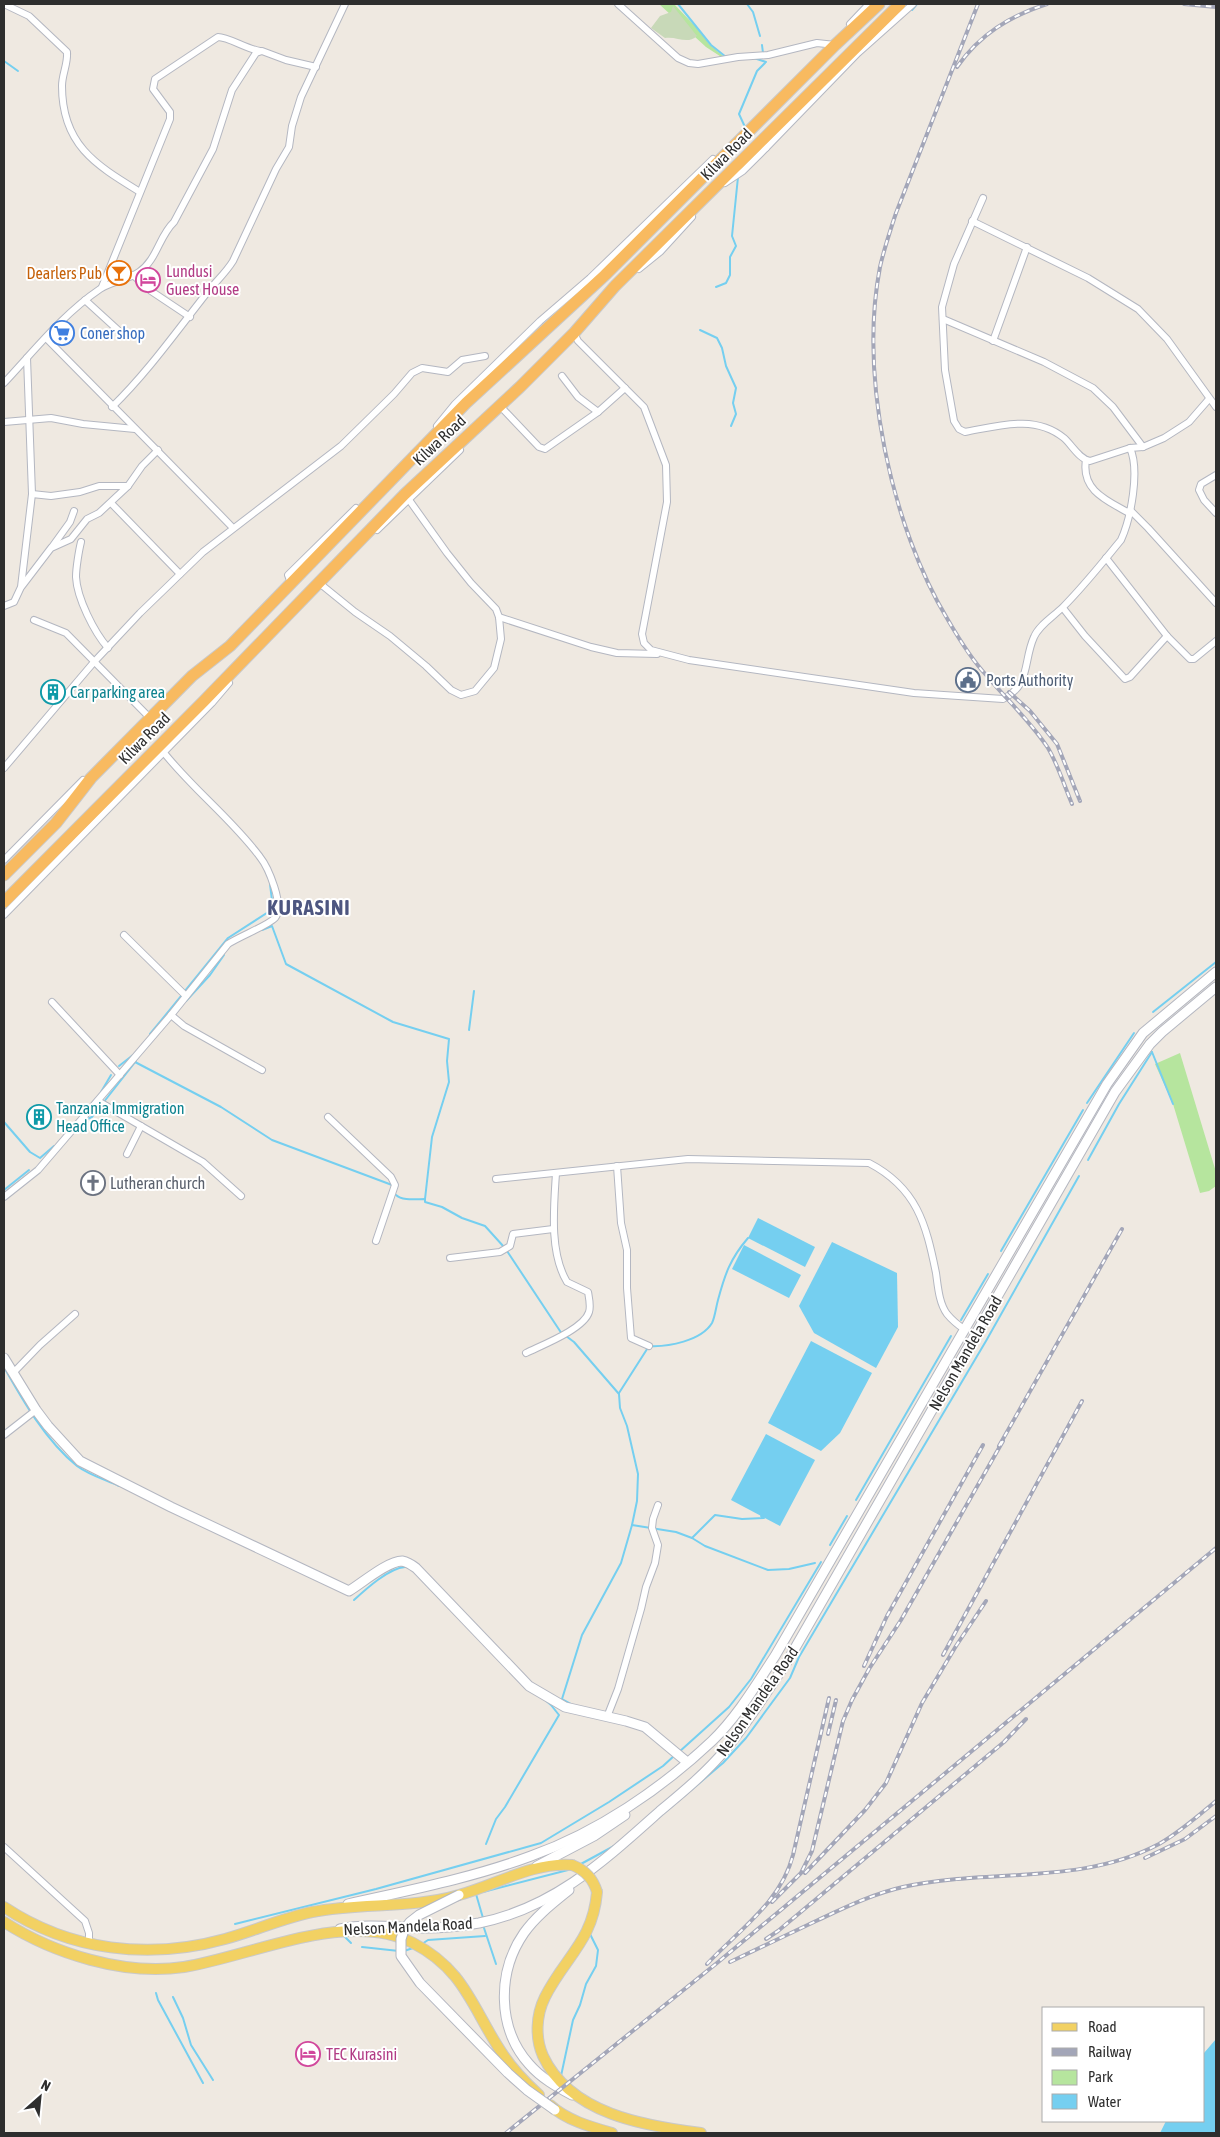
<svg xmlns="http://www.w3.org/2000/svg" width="1220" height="2137" font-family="'Asap Condensed',sans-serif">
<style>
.green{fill:#b6e59e}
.cemetery{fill:#c8d9b8}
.water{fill:#75cff0}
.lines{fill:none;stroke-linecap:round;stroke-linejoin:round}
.stream{stroke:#75cff0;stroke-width:2}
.minor-casing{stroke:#b4b7c1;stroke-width:8}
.tertiary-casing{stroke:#b4b7c1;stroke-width:11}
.secondary-casing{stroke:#b4b7c1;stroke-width:11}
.primary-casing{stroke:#c9c9c9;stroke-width:12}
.trunk-casing{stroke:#c9c9c9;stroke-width:13}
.minor{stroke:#fff;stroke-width:6}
.tertiary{stroke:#fff;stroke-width:9}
.secondary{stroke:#fff;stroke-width:9}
.primary{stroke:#f2d163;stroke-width:10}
.trunk{stroke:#f8ba60;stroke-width:11}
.rail-casing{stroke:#a3a6b8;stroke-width:4}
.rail{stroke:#fff;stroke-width:2;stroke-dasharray:5.5;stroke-linecap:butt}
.secondary-bridge-casing{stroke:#b4b7c1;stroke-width:11;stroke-linecap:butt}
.primary-bridge-casing{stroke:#c9c9c9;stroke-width:12;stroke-linecap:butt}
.secondary-bridge{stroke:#fff;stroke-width:9}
.primary-bridge{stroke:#f2d163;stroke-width:10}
.labels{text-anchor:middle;stroke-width:4;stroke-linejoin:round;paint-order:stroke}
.street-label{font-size:16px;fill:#2e2e2e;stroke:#fff}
.hotel-label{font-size:16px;fill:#b23c85;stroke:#fff;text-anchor:start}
.food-label{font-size:16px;fill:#c56008;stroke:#fff;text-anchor:end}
.shop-label{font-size:16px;fill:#366cbe;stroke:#fff;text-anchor:start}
.service-label{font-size:16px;fill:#4e5e75;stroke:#fff;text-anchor:start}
.culture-label{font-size:16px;fill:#0d838f;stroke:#fff;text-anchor:start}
.worship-label{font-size:16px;fill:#5b616d;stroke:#fff;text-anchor:start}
.district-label{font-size:21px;font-weight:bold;letter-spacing:1px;fill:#4d5680;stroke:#fff}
</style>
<rect width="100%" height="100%" fill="#efe9e1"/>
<g class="green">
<polygon points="659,4 674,4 695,26 710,45 728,60 726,60 706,47"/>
<polygon points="1180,1053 1216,1172 1216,1186 1209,1191 1200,1193 1173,1104 1155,1064"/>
</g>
<path class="cemetery" d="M673 6 697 36C687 45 677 36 665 38L651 28 660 16 671 12Z"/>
<g class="water">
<polygon points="758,1218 815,1247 805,1267 748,1238"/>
<polygon points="832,1242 897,1273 898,1327 876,1368 814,1333 799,1306"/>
<polygon points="744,1245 801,1275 789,1298 732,1269"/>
<polygon points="811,1341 872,1373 840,1433 821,1451 768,1423"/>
<polygon points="766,1434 815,1460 780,1526 731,1500"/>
<polygon points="1216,2039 1216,2133 1160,2133 1166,2121 1204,2121 1204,2053"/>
</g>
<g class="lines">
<g class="stream">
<polyline points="678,4 711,45 726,57"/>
<polyline points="747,4 753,12 760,36"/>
<polyline points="912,10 917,4"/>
<polyline points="762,45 763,53"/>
<polyline points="754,58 766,62"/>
<polyline points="4,61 18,71"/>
<polyline points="745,127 739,114 757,71 765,63"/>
<polyline points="716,287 726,283 730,275 730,257 736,246 732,236 738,177"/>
<polyline points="700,330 717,338 722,348 726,366 736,388 733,403 736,414 731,426"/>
<polyline points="262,930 272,926 286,964 393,1022 449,1039 447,1061 449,1082 432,1137 425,1199"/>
<polyline points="185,991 228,938 273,909 270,884"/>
<polyline points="186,1001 210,975 224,955"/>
<polyline points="1153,1012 1216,962"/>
<polyline points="469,1030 474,991"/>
<polyline points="150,1034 182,995"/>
<polyline points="1152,1052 1173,1104"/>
<polyline points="135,1062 221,1107 272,1140 392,1185"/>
<polyline points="119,1066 133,1055"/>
<polyline points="101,1092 111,1075"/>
<polyline points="1087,1103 1134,1033"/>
<polyline points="83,1121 92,1117 136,1061"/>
<polyline points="4,1122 30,1152 40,1158 54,1146"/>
<polyline points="1088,1160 1119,1104 1152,1052"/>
<polyline points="4,1190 29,1170"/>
<path d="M396 1195C402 1201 416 1199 425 1199V1202L442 1207 462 1218 485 1226 504 1247"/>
<polyline points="507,1251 562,1334"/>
<polyline points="1001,1251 1083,1110"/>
<polyline points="961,1320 988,1274"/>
<polyline points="566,1336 574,1342 619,1394 620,1408 627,1426 638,1474 637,1501 632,1525"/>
<path d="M4 1367C23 1401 46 1441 77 1466 89 1475 106 1480 119 1486"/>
<path d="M619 1393 649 1346C668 1347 701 1341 712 1323 715 1317 716 1307 718 1300 725 1274 730 1259 748 1238"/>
<polyline points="856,1500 951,1336"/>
<polyline points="692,1538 705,1546 768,1570 789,1569 815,1563"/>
<polyline points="830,1545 847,1516"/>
<path d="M354 1600C366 1589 389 1568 405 1567"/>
<polyline points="571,1704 562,1699 582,1635 621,1563 632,1525 676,1532 692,1538 715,1515 742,1519 764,1518 761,1516"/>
<polyline points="679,1752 729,1707 751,1679 821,1562"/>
<polyline points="658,1818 723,1763 746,1738 790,1678 799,1657 986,1341 1079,1176"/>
<polyline points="486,1844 496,1819 505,1807 559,1715 551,1705 544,1699"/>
<polyline points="579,1865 614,1846"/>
<polyline points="483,1892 568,1870"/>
<polyline points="476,1894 483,1918"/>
<polyline points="235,1924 376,1889 541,1843 609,1802 663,1766 675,1755"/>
<polyline points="484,1928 496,1964"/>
<polyline points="344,1936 351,1943"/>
<polyline points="422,1944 428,1940 485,1936"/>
<polyline points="362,1947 399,1951"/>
<polyline points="404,1951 413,1948"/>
<polyline points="156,1993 158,2000 203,2083"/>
<polyline points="173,1997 183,2018 191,2045 213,2080"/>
<polyline points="561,2076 573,2020 580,2005 586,1984 596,1966 598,1950 589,1932"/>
</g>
<defs>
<g id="minor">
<polyline points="618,4 678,58 689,63 698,64 738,57 768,55 817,43 835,45"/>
<path d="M6 5 29 16 67 52C68 64 62 74 62 86 62 145 96 165 140 192"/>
<polyline points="850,24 869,4"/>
<polyline points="764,147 766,148 858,53 913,4"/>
<polyline points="725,183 743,171 766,148"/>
<path d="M983 198 954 264 942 307 945 370 954 421 959 429 965 432C998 426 1035 414 1064 438 1072 445 1079 459 1090 461L1130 448 1143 447 1164 438 1189 422 1209 399"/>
<polyline points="972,221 1088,278 1138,309 1167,339 1216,407"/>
<polyline points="639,269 660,252 692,217"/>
<polyline points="133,275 151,291 190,317"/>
<path d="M102 287 170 119V112L153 89 155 79 218 37C228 37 247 49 260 51"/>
<polyline points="85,300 119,331"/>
<polyline points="943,319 1044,362 1093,388 1113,407 1143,447"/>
<path d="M574 333 578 341 644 407 666 465 667 502 642 634 644 643 651 650 689 660 914 693 1003 699C1031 685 1023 661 1034 637 1039 625 1054 616 1063 607 1084 586 1102 563 1121 540 1131 518 1140 470 1130 448"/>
<path d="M46 338C108 401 171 464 233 528"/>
<polyline points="993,341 1027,247"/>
<polyline points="562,376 578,397 598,412"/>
<path d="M4 383C34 351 63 314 100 289 112 281 128 280 139 272 157 260 159 236 174 222L213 149 232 90 256 53 262 51 286 60 316 67"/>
<polyline points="500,406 539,447 545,449 598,412 625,388"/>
<path d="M112 407C147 373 176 332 206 294 215 282 225 274 233 261L276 169 289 147 292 126 301 97 345 4"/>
<polyline points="4,422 51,418 83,424 135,429"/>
<polyline points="437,426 455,404 540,321 590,278 713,159"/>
<path d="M1086 460C1081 490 1106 500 1129 513"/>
<polyline points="1216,475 1201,484 1199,490 1204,500 1216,513"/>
<polyline points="32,494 51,496 80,492 99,486 128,486 142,466 158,450"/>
<polyline points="111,503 180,574"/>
<polyline points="1130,510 1148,528 1216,603"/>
<polyline points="377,530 460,450"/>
<path d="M81 542C79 550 76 568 76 577 77 598 94 632 108 648"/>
<polyline points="52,547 70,522 74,511"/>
<polyline points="1106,558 1167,636 1190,659 1194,659 1216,641"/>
<polyline points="318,582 355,612 390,636 426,666 451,690 461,695 475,691 494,668 501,639 499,617 496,609 471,583 447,553 407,497"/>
<polyline points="291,583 288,575 356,508"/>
<polyline points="22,586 51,548 71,539 87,519 99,513 128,486"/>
<polyline points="4,606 14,602 21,587 32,494 27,358"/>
<polyline points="1063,608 1085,636 1125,679 1130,677 1167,636"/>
<polyline points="499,617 591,647 617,653 657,654"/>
<polyline points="34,620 66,633 147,715"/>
<polyline points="4,768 94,662 140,613 203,552 341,446 394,394 412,373 422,368 448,372 462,360 485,356"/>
<polyline points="4,860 83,780"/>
<polyline points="4,915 212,703 229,683"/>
<polyline points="124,935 186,996"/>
<polyline points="52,1002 120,1075"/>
<polyline points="171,1015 184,1026 262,1070"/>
<polyline points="98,1101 203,1162 241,1196"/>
<polyline points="328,1117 391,1177 395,1185 376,1241"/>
<polyline points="127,1154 141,1126"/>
<polyline points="617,1166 621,1223 627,1250 627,1288 631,1338 649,1346"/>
<path d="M496 1179 688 1159 869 1163C917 1188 926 1224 936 1273 938 1287 939 1303 947 1314 952 1320 958 1325 964 1329"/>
<path d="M4 1197 38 1170 171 1015 228 944C240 936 267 926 275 918 285 906 268 867 260 857 231 818 191 788 161 749"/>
<polyline points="450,1258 500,1252 510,1246 513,1234 553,1229"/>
<path d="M526 1353C542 1345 584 1329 589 1312 591 1306 589 1298 588 1292L567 1282C549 1252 554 1206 556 1173"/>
<polyline points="13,1373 40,1345 75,1314"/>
<polyline points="4,1435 36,1410"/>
<polyline points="607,1717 618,1689 641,1609 646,1587 655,1563 658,1545 652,1528 653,1519 658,1505"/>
<polyline points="4,1847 85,1921 89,1933 89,1943"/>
</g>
<path id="tertiary" d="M4 1358 36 1410 48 1426 80 1461 171 1507 349 1591C362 1583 388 1561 402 1561 407 1562 412 1565 416 1568L529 1686 565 1707 626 1721 645 1727 687 1762"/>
<g id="secondary">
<polyline points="537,1866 594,1836 625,1815"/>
<path d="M569 1890C553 1903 536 1916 524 1933 497 1972 497 2028 529 2064 541 2078 557 2087 572 2095"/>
<path d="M348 1904C410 1890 472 1878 531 1856 598 1832 661 1789 712 1741 737 1717 756 1685 775 1656L1107 1084 1143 1033 1216 972"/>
<path d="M340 1929C369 1923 397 1928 426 1928 444 1928 462 1926 479 1923 554 1908 605 1860 660 1811 683 1792 707 1772 726 1749 748 1722 767 1691 787 1662L1115 1092 1150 1044 1162 1032 1216 987"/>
</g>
<g id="primary">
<path d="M597 1892C593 1941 565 1957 545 1997 536 2015 535 2038 543 2056 570 2114 645 2126 701 2133"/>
<path d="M4 1907C70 1951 149 1960 225 1939 254 1931 283 1918 312 1912 361 1902 411 1909 459 1895 496 1885 532 1862 572 1865"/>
<path d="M4 1922C54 1954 125 1976 184 1967 252 1956 348 1909 413 1943 466 1970 473 2011 504 2056 514 2071 526 2083 539 2095"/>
<path d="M550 2105C566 2120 591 2127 612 2133"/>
</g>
<g id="trunk">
<polyline points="4,875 56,823 91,778 192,676 230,646 466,403 605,275 835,45 879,4"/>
<polyline points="4,902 204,701 405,494 520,387 574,333 615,286 900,4"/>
</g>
</defs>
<use href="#minor" class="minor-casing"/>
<use href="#tertiary" class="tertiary-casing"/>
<use href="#secondary" class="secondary-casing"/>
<use href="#primary" class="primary-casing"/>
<use href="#trunk" class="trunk-casing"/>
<use href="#minor" class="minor"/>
<use href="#tertiary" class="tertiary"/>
<use href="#secondary" class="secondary"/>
<use href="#primary" class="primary"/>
<use href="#trunk" class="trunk"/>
<defs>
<g id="rail">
<path d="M978 4 896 213C890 231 884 249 880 267 859 376 891 526 948 620 959 639 972 660 987 676 1007 700 1031 722 1048 748 1058 765 1064 785 1072 804"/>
<polyline points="1184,4 1216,7"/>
<path d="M957 67C980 34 1010 16 1047 4"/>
<polyline points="1009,692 1030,711 1057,744 1080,801"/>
<polyline points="999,1446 1122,1229"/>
<polyline points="943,1655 1082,1401"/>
<polyline points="864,1666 887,1616 983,1445"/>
<polyline points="828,1734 836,1700"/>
<polyline points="1145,1858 1185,1839 1216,1816"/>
<polyline points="805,1873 865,1810 886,1783 922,1703 956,1646 986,1601"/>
<polyline points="772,1902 801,1873 812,1851 843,1721 852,1700 869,1669 901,1620 1003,1441"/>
<polyline points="766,1939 778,1931 1004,1742 1026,1719"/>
<path d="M730 1962C759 1948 787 1935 816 1921 844 1908 872 1894 903 1887 988 1868 1080 1886 1159 1844 1180 1832 1198 1816 1216 1801"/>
<path d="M707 1964C739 1930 781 1902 793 1855L829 1698"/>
<polyline points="506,2133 717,1963 1216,1548"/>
</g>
</defs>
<use href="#rail" class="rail-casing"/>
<use href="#rail" class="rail"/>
<defs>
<polyline id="secondary-bridge" points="459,1895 419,1915 410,1922 404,1930 401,1939 401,1956 420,1983 508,2073 527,2090 555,2110"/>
<path id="primary-bridge" d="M572 1865C585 1870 593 1878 597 1892"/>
</defs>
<use href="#secondary-bridge" class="secondary-bridge-casing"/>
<use href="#primary-bridge" class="primary-bridge-casing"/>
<use href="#secondary-bridge" class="secondary-bridge"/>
<use href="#primary-bridge" class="primary-bridge"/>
</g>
<defs>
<symbol id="bar-ring" viewBox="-11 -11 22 22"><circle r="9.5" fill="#fff" stroke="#e8710a" stroke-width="1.5"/><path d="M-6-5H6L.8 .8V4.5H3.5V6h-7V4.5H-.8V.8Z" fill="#e8710a"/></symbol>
<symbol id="hotel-ring" viewBox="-11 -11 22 22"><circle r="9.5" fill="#fff" stroke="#d1479c" stroke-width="1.5"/><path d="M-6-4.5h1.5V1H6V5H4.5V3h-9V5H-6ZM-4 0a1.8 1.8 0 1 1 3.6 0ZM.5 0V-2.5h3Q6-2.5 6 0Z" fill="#d1479c"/></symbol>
<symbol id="supermarket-ring" viewBox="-11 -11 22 22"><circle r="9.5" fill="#fff" stroke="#3f7fe0" stroke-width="1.5"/><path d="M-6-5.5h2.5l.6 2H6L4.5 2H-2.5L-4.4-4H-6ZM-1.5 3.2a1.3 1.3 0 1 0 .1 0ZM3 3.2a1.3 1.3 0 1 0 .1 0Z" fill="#3f7fe0"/></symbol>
<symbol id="civic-ring" viewBox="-11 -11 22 22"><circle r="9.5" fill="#fff" stroke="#5c6f8a" stroke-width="1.5"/><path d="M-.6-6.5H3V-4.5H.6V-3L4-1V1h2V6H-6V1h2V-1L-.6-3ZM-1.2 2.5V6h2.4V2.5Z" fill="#5c6f8a"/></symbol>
<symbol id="building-ring" viewBox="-11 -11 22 22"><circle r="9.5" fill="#fff" stroke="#0f9aa8" stroke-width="1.5"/><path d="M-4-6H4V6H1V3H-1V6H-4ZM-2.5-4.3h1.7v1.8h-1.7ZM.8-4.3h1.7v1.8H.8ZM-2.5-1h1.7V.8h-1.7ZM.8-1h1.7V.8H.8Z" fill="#0f9aa8"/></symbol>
<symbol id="church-ring" viewBox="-11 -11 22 22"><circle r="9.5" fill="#fff" stroke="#6b7280" stroke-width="1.5"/><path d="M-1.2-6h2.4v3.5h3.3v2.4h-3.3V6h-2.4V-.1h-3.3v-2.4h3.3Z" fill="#6b7280"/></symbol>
</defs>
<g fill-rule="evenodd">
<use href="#bar-ring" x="105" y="259" width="28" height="28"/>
<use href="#hotel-ring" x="134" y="266" width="28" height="28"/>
<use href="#supermarket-ring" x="48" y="319" width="28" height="28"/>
<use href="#civic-ring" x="954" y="666" width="28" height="28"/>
<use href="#building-ring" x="39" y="678" width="28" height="28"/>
<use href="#building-ring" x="25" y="1103" width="28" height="28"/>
<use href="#church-ring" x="79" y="1169" width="28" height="28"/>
<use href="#hotel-ring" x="294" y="2040" width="28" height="28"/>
</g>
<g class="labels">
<g class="street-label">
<text transform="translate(726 154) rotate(-45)" y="6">Kilwa Road</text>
<text transform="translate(439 440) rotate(-43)" y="6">Kilwa Road</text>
<text transform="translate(144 738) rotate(-45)" y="6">Kilwa Road</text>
<text transform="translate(965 1353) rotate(-60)" y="6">Nelson Mandela Road</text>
<text transform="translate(757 1701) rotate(-55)" y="6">Nelson Mandela Road</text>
<text transform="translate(408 1926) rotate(-3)" y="6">Nelson Mandela Road</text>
</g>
<g class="hotel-label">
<text x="166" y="277">Lundusi<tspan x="166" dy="18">Guest House</tspan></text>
<text x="326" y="2060">TEC Kurasini</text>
</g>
<g class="food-label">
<text x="102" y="279">Dearlers Pub</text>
</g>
<g class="shop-label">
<text x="80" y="339">Coner shop</text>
</g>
<g class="service-label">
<text x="986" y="686">Ports Authority</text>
</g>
<g class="culture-label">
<text x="70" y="698">Car parking area</text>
<text x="56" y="1114">Tanzania Immigration<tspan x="56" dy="18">Head Office</tspan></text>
</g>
<g class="worship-label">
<text x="110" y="1189">Lutheran church</text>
</g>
<g class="district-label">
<text x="309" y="915">KURASINI</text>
</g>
</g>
<rect width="1220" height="2137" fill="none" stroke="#2e2e2e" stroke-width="10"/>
<rect x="1042" y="2007" width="162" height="115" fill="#ffffff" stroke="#ababab"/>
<rect x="1052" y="2023" width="25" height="8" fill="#f2d163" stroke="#ababab"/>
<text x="1088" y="2032" font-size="15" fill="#2e2e2e">Road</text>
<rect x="1052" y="2048" width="25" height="8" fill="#a3a6b8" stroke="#ababab"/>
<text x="1088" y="2057" font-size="15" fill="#2e2e2e">Railway</text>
<rect x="1052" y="2070" width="25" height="15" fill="#b6e59e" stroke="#ababab"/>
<text x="1088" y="2082" font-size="15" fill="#2e2e2e">Park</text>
<rect x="1052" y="2094" width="25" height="15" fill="#75cff0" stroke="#ababab"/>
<text x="1088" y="2107" font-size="15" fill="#2e2e2e">Water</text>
<g transform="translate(40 2097) rotate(27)" stroke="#ffffff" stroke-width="4" paint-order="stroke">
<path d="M0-4L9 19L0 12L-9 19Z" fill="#2e2e2e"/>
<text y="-8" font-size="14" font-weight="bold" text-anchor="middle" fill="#2e2e2e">N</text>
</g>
</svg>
